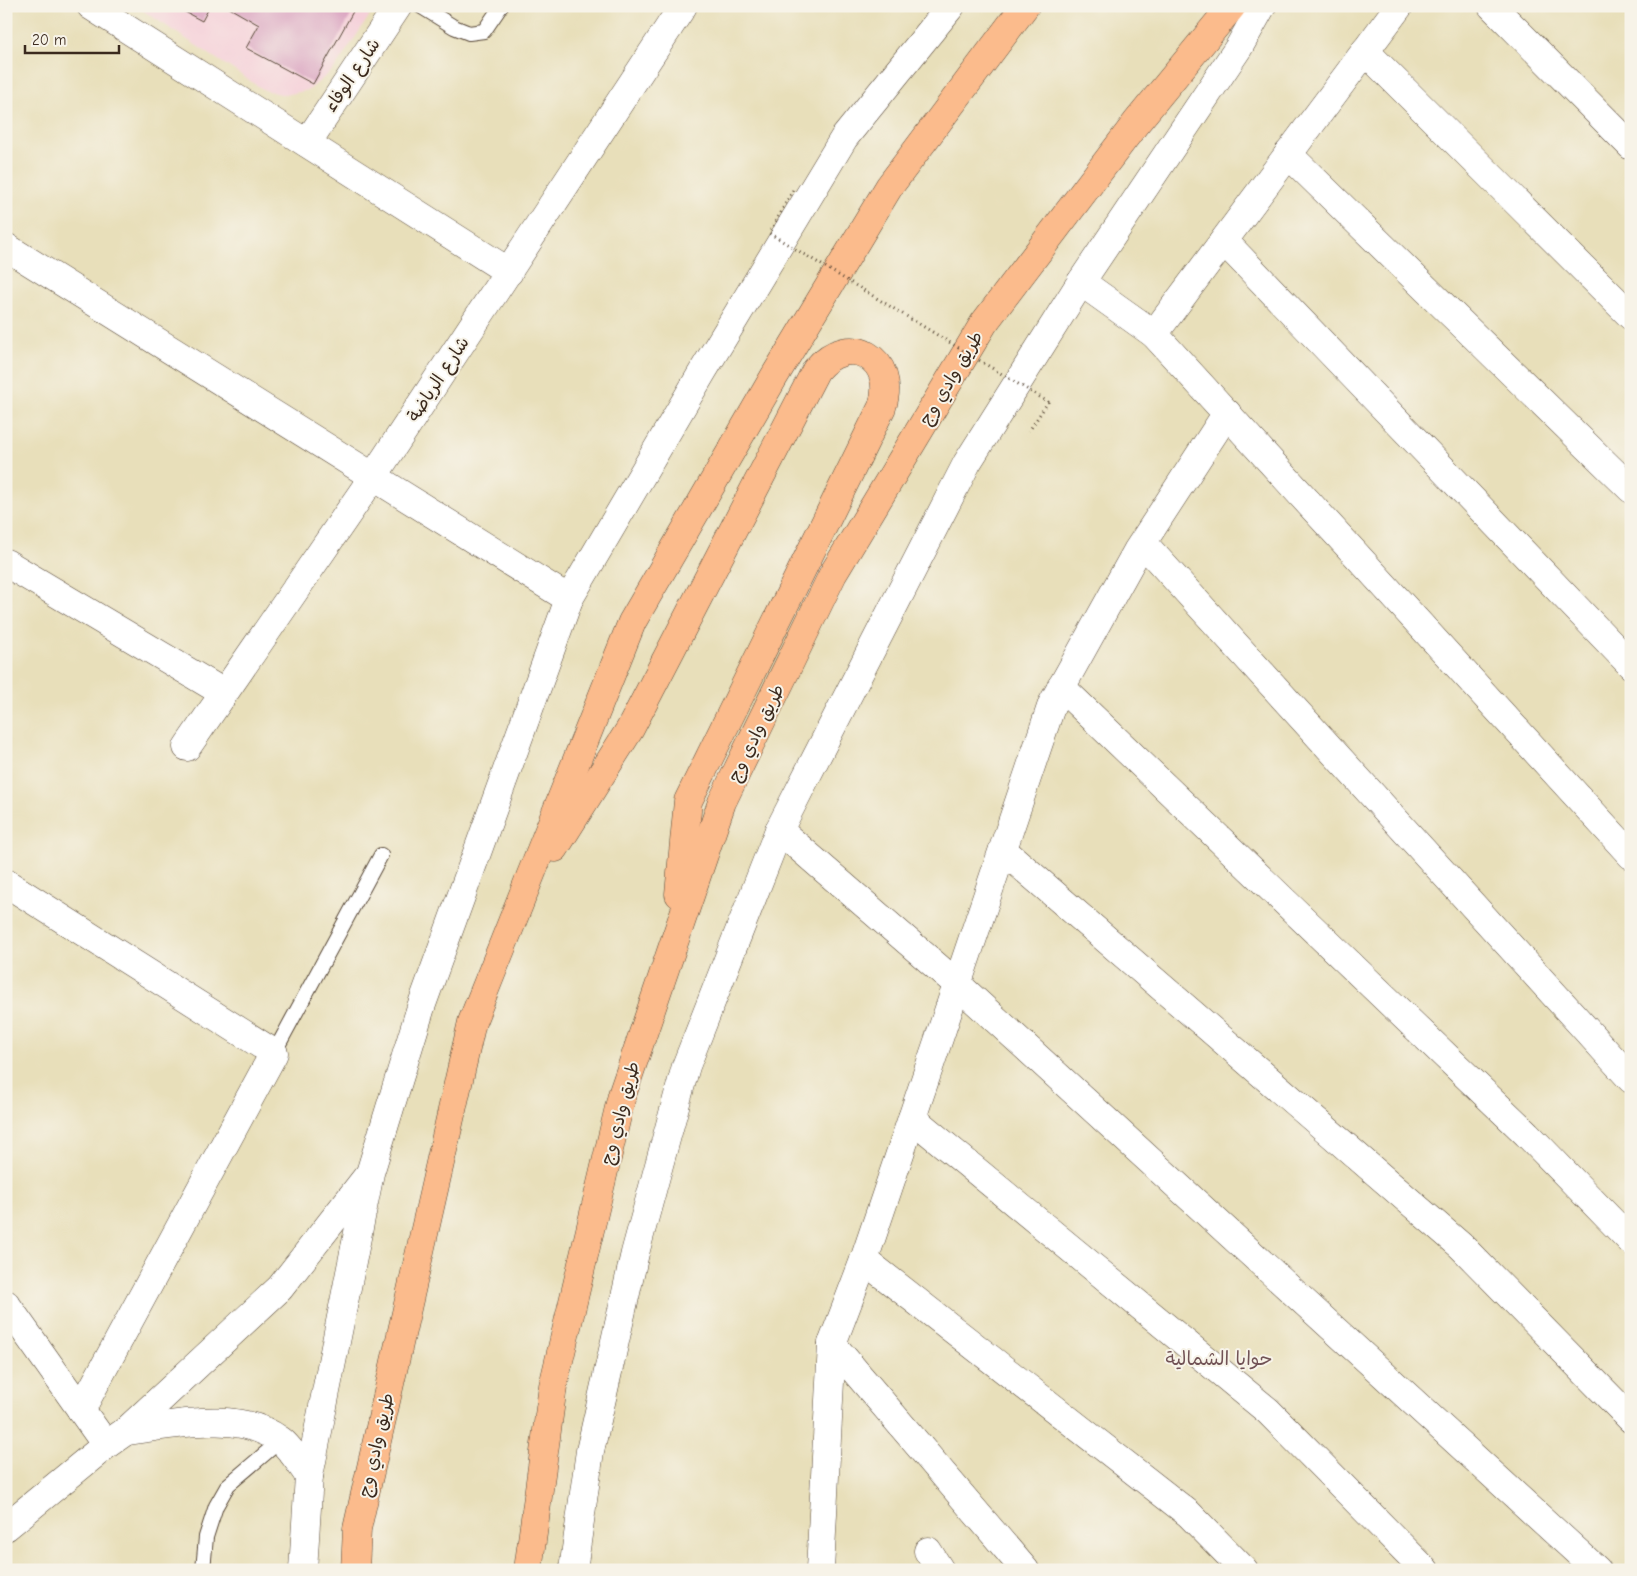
<svg xmlns="http://www.w3.org/2000/svg" width="1637" height="1576" font-family="'Comic Neue','Playpen Sans Arabic',sans-serif">
<style>
.built{fill:#f5cfd9}
.building{fill:#d9a0bf}
.lines{fill:none;stroke-linecap:round;stroke-linejoin:round}
.lane-casing{stroke:#554535;stroke-width:16}
.street-casing{stroke:#554535;stroke-width:29}
.primary-casing{stroke:#554535;stroke-width:29}
.lane{stroke:#fff;stroke-width:14}
.street{stroke:#fff;stroke-width:28}
.primary{stroke:#fbbb8c;stroke-width:28}
.path-bridge{stroke:#554535;stroke-width:3;stroke-dasharray:1 4;stroke-linecap:butt}
.labels{text-anchor:middle;stroke-width:4;stroke-linejoin:round;paint-order:stroke}
.street-label{font-size:18px;fill:#3b2a1e;stroke:#f7f3e8}
.neighbourhood-label{font-size:19px;fill:#725356;stroke:#f7f3e8}
</style>
<rect width="100%" height="100%" fill="#f7f3e8"/>
<filter id="ink" filterUnits="userSpaceOnUse"><feTurbulence type="fractalNoise" baseFrequency=".02" numOctaves="2"/><feDisplacementMap in="SourceGraphic" scale="10" xChannelSelector="R" yChannelSelector="G"/><feConvolveMatrix kernelMatrix="1 2 1 2 8 2 1 2 1" color-interpolation-filters="sRGB"/></filter>
<filter id="wash" filterUnits="userSpaceOnUse"><feTurbulence type="fractalNoise" baseFrequency=".0096" numOctaves="4" result="noise"/><feDisplacementMap in="SourceGraphic" scale="20" xChannelSelector="R" yChannelSelector="G"/><feGaussianBlur stdDeviation="1.12" result="paint"/><feColorMatrix in="noise" values="0 0 0 0 0 0 0 0 0 0 0 0 0 0 0 0 0 1.4 0 .05"/><feComposite in="paint" operator="in"/></filter>
<g filter="url(#wash)">
<rect width="100%" height="100%" fill="#e8dfba"/>
<polygon class="built" points="136,6 376,6 335,68 309,90 285,95 264,90"/>
<g id="blocks">
<g class="building">
<polygon points="174,6 210,6 202,21"/>
<polygon points="226,6 356,6 313,84 246,48 259,25"/>
</g>
</g>
</g>
<g filter="url(#ink)">
<use href="#blocks" fill-opacity="0" stroke="#554535" stroke-width="1"/>
<g class="lines">
<defs>
<g id="lane">
<polyline points="420,6 454,27 469,33 484,31 501,6"/>
<polyline points="274,1053 381,855"/>
<polyline points="203,1570 206,1537 216,1506 228,1485 281,1440"/>
</g>
<g id="street">
<polyline points="91,6 509,272"/>
<polyline points="1399,6 1154,334 1631,855"/>
<polyline points="1492,6 1631,146"/>
<polyline points="1365,51 1631,316"/>
<polyline points="307,143 398,6"/>
<polyline points="1288,154 1631,489"/>
<polyline points="1224,241 1631,665"/>
<polyline points="6,247 569,599"/>
<polyline points="1081,282 1154,334"/>
<polyline points="1143,543 1631,1079"/>
<polyline points="6,563 224,693"/>
<polyline points="1061,687 1527,1134 1631,1241"/>
<polyline points="187,747 373,477 683,6"/>
<polyline points="779,830 957,984 1597,1570"/>
<polyline points="1003,850 1461,1246 1631,1419"/>
<polyline points="6,883 274,1053 81,1410"/>
<polyline points="912,1118 1268,1411 1425,1570"/>
<polyline points="864,1260 1189,1514 1244,1570"/>
<polyline points="6,1304 106,1445"/>
<polyline points="832,1344 1025,1570"/>
<path d="M126 1431C174 1425 238 1409 280 1440 290 1447 301 1465 309 1476"/>
<polyline points="6,1527 106,1445 126,1431 280,1288 366,1178"/>
<polyline points="928,1551 940,1570"/>
<polyline points="303,1570 309,1476 370,1173 421,1007 569,599 703,371 844,138 951,6"/>
<polyline points="573,1570 590,1451 635,1253 686,1066 779,830 967,463 1081,282 1239,47 1262,6"/>
<polyline points="820,1570 832,1344 864,1260 1052,704 1137,551 1227,413"/>
</g>
<g id="primary">
<path d="M555 848 630 729 816 370C849 330 898 359 882 407L688 801 679 894"/>
<polyline points="355,1570 357,1529 472,1022 632,622 774,377 889,187 1025,6"/>
<polyline points="528,1570 553,1386 622,1095 722,802 833,574 984,323 1136,123 1232,6"/>
</g>
</defs>
<use href="#lane" class="lane-casing"/>
<use href="#street" class="street-casing"/>
<use href="#primary" class="primary-casing"/>
<use href="#lane" class="lane"/>
<use href="#street" class="street"/>
<use href="#primary" class="primary"/>
<polyline class="path-bridge" points="793,190 769,233 1048,402 1029,431"/>
</g>
</g>
<g class="labels">
<g class="street-label">
<text transform="translate(352 75) rotate(-56)" y="6">شارع الوفاء</text>
<text transform="translate(951 378) rotate(-59)" y="6">طريق وادي وج</text>
<text transform="translate(438 379) rotate(-57)" y="6">شارع الرياضة</text>
<text transform="translate(756 733) rotate(-64)" y="6">طريق وادي وج</text>
<text transform="translate(620 1113) rotate(-75)" y="6">طريق وادي وج</text>
<text transform="translate(376 1445) rotate(-77)" y="6">طريق وادي وج</text>
</g>
<g class="neighbourhood-label">
<text x="1219" y="1365">حوايا الشمالية</text>
</g>
</g>
<rect width="1637" height="1576" fill="none" stroke="#f7f3e8" stroke-width="25"/>
<path d="M25 45v8h94v-8" fill="none" stroke="#3b2a1e" stroke-width="2.5"/>
<text x="32" y="45" font-size="15" fill="#3b2a1e" stroke="#f7f3e8" stroke-width="4" paint-order="stroke">20 m</text>
</svg>
